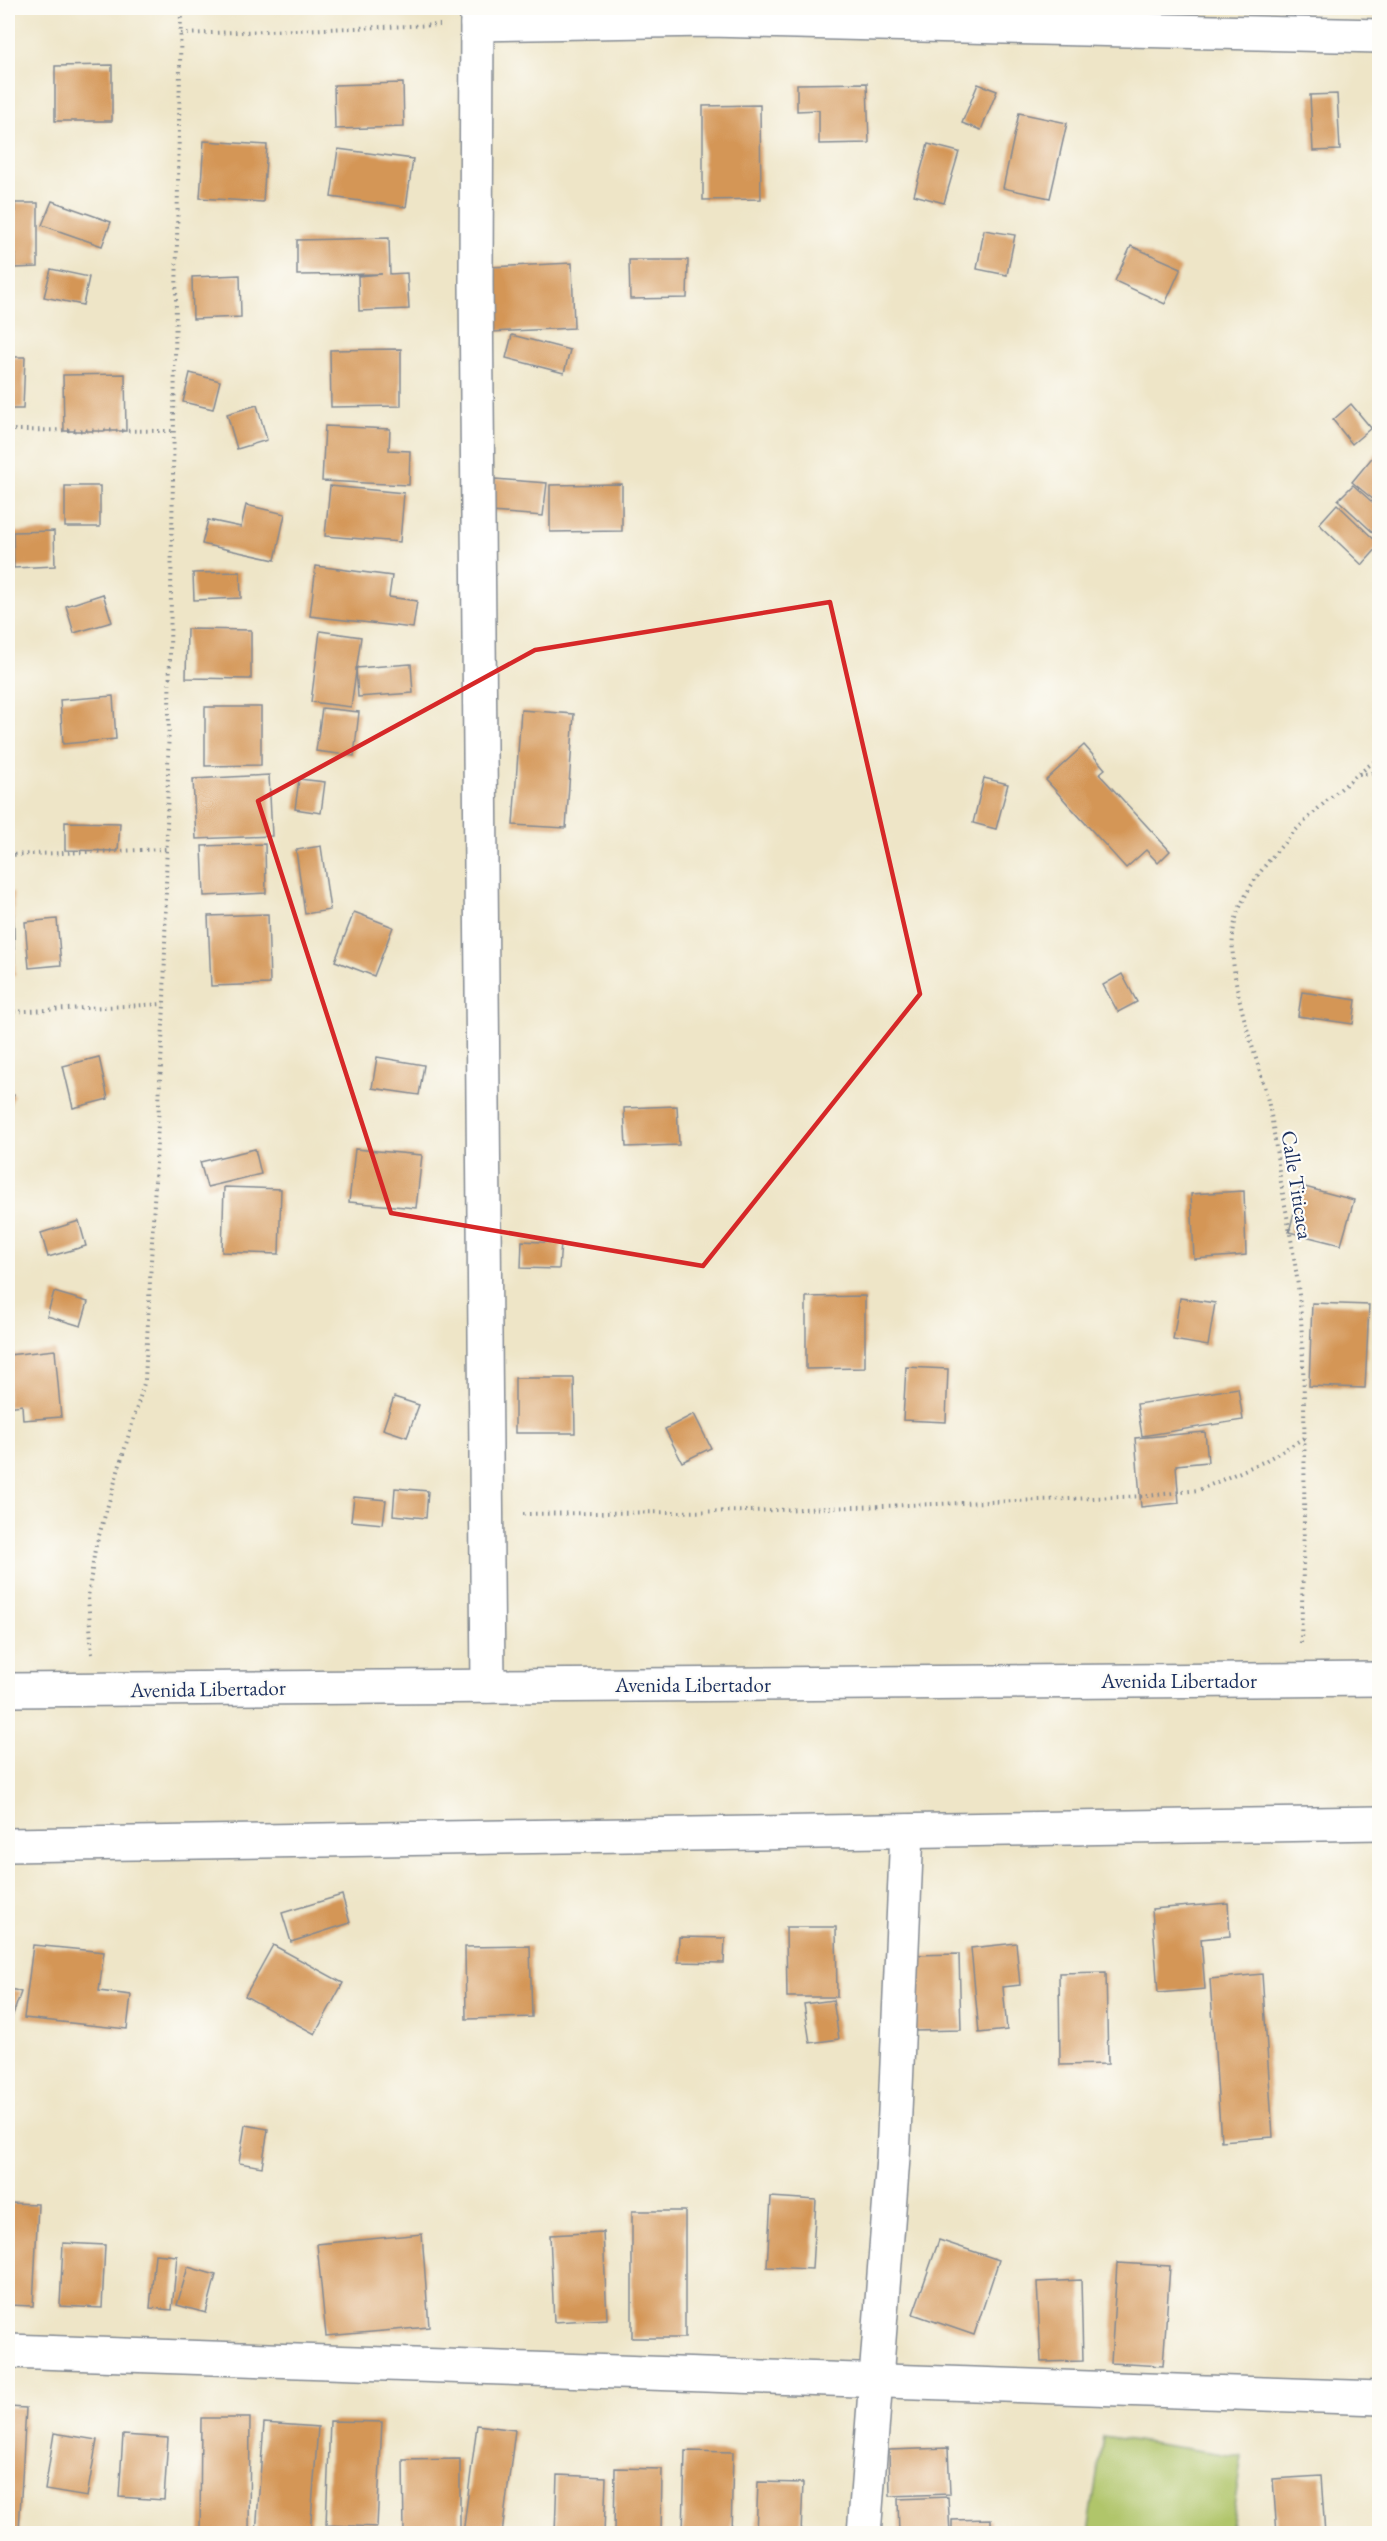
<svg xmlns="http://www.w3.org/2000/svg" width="1387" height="2541" font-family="'EB Garamond',serif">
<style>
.green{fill:#b0c56a;stroke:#667a64;stroke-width:1.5}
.building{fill:#d49657}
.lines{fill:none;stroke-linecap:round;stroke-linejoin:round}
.street-casing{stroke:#848a92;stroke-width:36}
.highway-casing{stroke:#848a92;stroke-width:36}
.path{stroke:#848a92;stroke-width:4;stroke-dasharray:1.5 4.5;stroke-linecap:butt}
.street{stroke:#fff;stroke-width:33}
.highway{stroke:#fff;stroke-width:33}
.marked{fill:none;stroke:#d62828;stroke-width:4.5;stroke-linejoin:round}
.labels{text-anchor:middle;stroke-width:4.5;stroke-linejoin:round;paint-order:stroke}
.street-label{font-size:21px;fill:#1b2f5e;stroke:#fdfcf7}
</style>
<rect width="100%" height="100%" fill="#fdfcf7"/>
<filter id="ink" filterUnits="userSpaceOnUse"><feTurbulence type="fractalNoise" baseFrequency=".0167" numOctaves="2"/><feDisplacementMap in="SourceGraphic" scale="12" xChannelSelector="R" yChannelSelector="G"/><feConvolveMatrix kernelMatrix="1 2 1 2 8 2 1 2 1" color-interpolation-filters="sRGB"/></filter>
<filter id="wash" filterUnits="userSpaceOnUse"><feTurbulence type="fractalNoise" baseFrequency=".008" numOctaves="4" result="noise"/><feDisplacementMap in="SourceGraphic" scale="24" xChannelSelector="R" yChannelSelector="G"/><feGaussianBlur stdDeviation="1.35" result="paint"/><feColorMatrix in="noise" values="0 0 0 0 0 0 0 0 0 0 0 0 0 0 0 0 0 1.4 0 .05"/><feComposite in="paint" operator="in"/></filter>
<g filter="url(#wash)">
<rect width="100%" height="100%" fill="#eee5c7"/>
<polygon class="green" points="1103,2436 1242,2457 1230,2533 1088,2533"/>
<g id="blocks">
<g class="building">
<rect x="949" y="8" width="56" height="4"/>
<polygon points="112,65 112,121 55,121 55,66"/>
<polygon points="403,83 404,127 335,129 334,85"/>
<polygon points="867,83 869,143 819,144 819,110 797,111 797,84"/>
<polygon points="978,84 997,91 981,130 962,123"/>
<polygon points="1337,94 1340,150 1313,151 1310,95"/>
<polygon points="760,105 761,199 703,200 703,106"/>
<polygon points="1019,113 1067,123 1050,198 1003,188"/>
<polygon points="204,141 267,145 263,202 200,198"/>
<polygon points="928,144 959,152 944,203 914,195"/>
<polygon points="338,149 413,159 406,207 331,197"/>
<polygon points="52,201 111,222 102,246 42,225"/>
<polygon points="15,203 38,203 38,267 15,268"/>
<polygon points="984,230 1015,235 1007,275 977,269"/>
<polygon points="389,238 390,274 407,273 409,309 359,311 358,276 382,274 297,275 297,240"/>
<polygon points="1131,246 1181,268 1165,304 1115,281"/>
<polygon points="629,260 688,260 687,298 630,299"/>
<polygon points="572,263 574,328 491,332 489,267"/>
<polygon points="51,269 89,277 83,305 44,297"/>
<polygon points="240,275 241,317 193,319 192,277"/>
<polygon points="512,335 570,350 564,373 506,358"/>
<polygon points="401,349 401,406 331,407 330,350"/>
<polygon points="8,357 25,357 23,409 8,409"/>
<polygon points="190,373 220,381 213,409 183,402"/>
<polygon points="125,374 126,431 64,431 63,375"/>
<polygon points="1351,404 1371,428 1352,444 1333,420"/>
<polygon points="257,405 267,440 237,449 227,414"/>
<polygon points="325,426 390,429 389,450 410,451 409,485 322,481"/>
<polygon points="1380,448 1380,505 1352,482"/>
<polygon points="495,479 547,483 543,516 492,512"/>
<polygon points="622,484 622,531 550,532 550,485"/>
<polygon points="1353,485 1380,509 1380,539 1338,500"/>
<rect x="65" y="486" width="35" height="41"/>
<polygon points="330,486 404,493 400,542 325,536"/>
<polygon points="1337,504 1380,545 1362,565 1319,524"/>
<polygon points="246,505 285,514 275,560 202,544 208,520 241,527"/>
<polygon points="54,531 55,566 14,568 13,532"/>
<polygon points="316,566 392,576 389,597 417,601 413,628 310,616"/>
<polygon points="240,572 241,598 194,600 193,573"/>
<polygon points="103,594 112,622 74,633 66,606"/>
<polygon points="187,629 251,630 251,679 186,678"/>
<polygon points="320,631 361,637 351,707 311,702"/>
<polygon points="411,664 413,693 358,697 356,668"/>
<polygon points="113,696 116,739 63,744 60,700"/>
<polygon points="205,707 261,707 261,765 205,766"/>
<polygon points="322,708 359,712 354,756 316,751"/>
<polygon points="521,710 574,714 566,828 513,825"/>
<polygon points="1084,745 1105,769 1099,774 1170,851 1158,863 1146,850 1126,868 1046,780"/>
<polygon points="269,775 272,836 196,839 193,779"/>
<polygon points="984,778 1008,784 996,829 973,823"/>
<polygon points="299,779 325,782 321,813 295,809"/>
<polygon points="65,822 120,823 118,851 65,850"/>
<polygon points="265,844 266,893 204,896 202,846"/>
<polygon points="321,846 330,910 305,914 296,850"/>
<polygon points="8,892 13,892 15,976 8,976"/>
<polygon points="354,912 393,927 374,976 335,961"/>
<polygon points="268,914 270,984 211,986 208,916"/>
<polygon points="57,919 61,965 29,968 25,922"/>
<polygon points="1122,974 1137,1002 1118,1012 1103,985"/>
<polygon points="1302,992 1356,1000 1353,1024 1298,1016"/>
<polygon points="99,1057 108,1099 73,1108 63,1066"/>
<polygon points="377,1057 424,1065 419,1095 372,1088"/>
<polygon points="8,1092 14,1095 8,1110"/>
<polygon points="677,1106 679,1145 626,1147 624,1108"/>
<polygon points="255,1149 261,1174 207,1187 200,1162"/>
<polygon points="355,1149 422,1155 416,1208 349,1202"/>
<polygon points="1301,1186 1354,1200 1341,1245 1289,1232"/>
<polygon points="224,1187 281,1189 279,1254 222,1252"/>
<polygon points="1244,1191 1246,1255 1194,1259 1191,1194"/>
<polygon points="79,1221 86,1246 48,1257 41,1233"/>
<polygon points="522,1241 561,1243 559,1269 521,1268"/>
<polygon points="54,1292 88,1302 81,1326 47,1316"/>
<polygon points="865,1296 865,1368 806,1369 806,1297"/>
<polygon points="1180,1298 1215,1303 1208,1346 1173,1340"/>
<polygon points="1312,1303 1369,1305 1365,1388 1309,1386"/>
<polygon points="55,1350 61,1417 23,1420 22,1405 8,1407 8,1355"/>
<polygon points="906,1367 948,1369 946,1422 903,1420"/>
<polygon points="515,1378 574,1378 575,1433 515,1433"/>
<polygon points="1238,1388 1243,1420 1142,1436 1137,1404"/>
<polygon points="394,1397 419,1405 407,1437 383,1429"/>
<polygon points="694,1414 711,1448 682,1462 665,1429"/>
<polygon points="1205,1432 1208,1462 1176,1465 1179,1503 1141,1507 1135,1438"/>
<polygon points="395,1488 428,1491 426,1518 393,1515"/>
<polygon points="354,1497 386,1500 383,1524 351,1521"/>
<polygon points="342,1895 350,1923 291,1942 282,1913"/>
<polygon points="1228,1903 1230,1936 1201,1939 1205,1989 1158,1993 1152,1909"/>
<polygon points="786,1927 836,1927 837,1997 787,1997"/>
<polygon points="679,1937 725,1938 724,1963 678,1962"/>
<polygon points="1016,1943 1020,1985 1003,1987 1007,2030 979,2033 971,1948"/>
<polygon points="33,1945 104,1952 99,1991 131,1995 127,2029 24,2018"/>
<polygon points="273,1945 343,1983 315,2034 245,1996"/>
<polygon points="530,1946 532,2017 466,2019 465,1947"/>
<polygon points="959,1954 961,2030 914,2031 913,1955"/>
<polygon points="1106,1972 1108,2064 1060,2065 1059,1973"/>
<polygon points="1262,1974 1273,2137 1221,2141 1210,1979"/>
<polygon points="8,1988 21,1992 11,2020 8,2018"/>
<polygon points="833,2000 839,2039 810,2043 804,2004"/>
<polygon points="245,2125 268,2129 262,2167 239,2163"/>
<polygon points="771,2197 816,2200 812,2269 767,2267"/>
<polygon points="8,2203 38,2204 33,2306 8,2305"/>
<rect x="632" y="2211" width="53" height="127"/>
<polygon points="603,2232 607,2319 554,2322 550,2235"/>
<polygon points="422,2234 429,2327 326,2336 317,2244"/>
<polygon points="939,2240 999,2260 974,2335 913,2314"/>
<polygon points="63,2243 105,2245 102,2308 60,2306"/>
<polygon points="155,2254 177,2256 172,2310 150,2308"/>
<polygon points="1117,2263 1170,2266 1163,2366 1111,2363"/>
<polygon points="188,2267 216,2275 206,2313 177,2305"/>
<polygon points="1081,2280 1083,2361 1041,2362 1037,2282"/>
<polygon points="8,2407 26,2408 19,2531 8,2531"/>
<polygon points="201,2418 250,2418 249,2534 200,2534"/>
<polygon points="330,2421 382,2422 377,2527 326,2525"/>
<polygon points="264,2423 318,2427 310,2534 256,2534"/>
<polygon points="477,2425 515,2430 502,2534 463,2534"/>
<polygon points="54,2433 97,2440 87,2497 45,2490"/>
<polygon points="123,2435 168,2438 164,2500 119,2497"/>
<polygon points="948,2448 950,2494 890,2496 889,2450"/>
<polygon points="685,2451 733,2452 731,2534 683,2534"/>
<polygon points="460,2459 460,2534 404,2534 403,2460"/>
<polygon points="615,2468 662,2469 661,2534 614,2534"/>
<polygon points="557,2475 606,2477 604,2534 555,2534"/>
<polygon points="1321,2476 1325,2534 1277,2534 1273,2479"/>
<polygon points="758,2482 803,2483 801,2534 756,2534"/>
<polygon points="948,2497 950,2534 899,2534 898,2499"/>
<polygon points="991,2519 991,2534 952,2534 952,2520"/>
</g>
</g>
</g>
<g filter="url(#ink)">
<use href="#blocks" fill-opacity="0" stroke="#848a92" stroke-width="1.5"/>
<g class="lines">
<defs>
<g id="street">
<polyline points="477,8 476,283 488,1686"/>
<polyline points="477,24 709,20 1380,36"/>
<polyline points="8,1845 1380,1823"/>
<polyline points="8,2351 1380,2398"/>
<polyline points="864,2534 893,2158 907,1831"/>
</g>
<polyline id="highway" points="8,1690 1380,1679"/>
</defs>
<use href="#street" class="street-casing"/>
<use href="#highway" class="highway-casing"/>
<g class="path">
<polyline points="181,34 440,25"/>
<polyline points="8,430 174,431"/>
<polyline points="1359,774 1380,773"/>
<polyline points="8,855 167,849"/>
<polyline points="8,1012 164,1004"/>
<polyline points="523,1514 750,1511 1147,1496 1199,1490 1265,1461 1304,1438"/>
<path d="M1301 1643C1304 1535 1307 1426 1301 1318 1298 1271 1288 1223 1280 1177 1276 1152 1274 1126 1268 1101 1256 1050 1220 967 1237 915 1257 857 1332 794 1380 757"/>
<polyline points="92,1654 88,1597 95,1549 145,1380 164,1004 181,8"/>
</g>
<use href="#street" class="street"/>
<use href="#highway" class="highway"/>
</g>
</g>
<path class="marked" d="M830 602 920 994 703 1266 391 1213 258 801 535 650Z"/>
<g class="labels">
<g class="street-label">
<text transform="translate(1297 1185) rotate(81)" y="7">Calle Titicaca</text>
<text x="1179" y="1688">Avenida Libertador</text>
<text x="693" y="1692">Avenida Libertador</text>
<text transform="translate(208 1689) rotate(-1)" y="7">Avenida Libertador</text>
</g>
</g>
<rect width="1387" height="2541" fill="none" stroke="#fdfcf7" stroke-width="30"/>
</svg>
